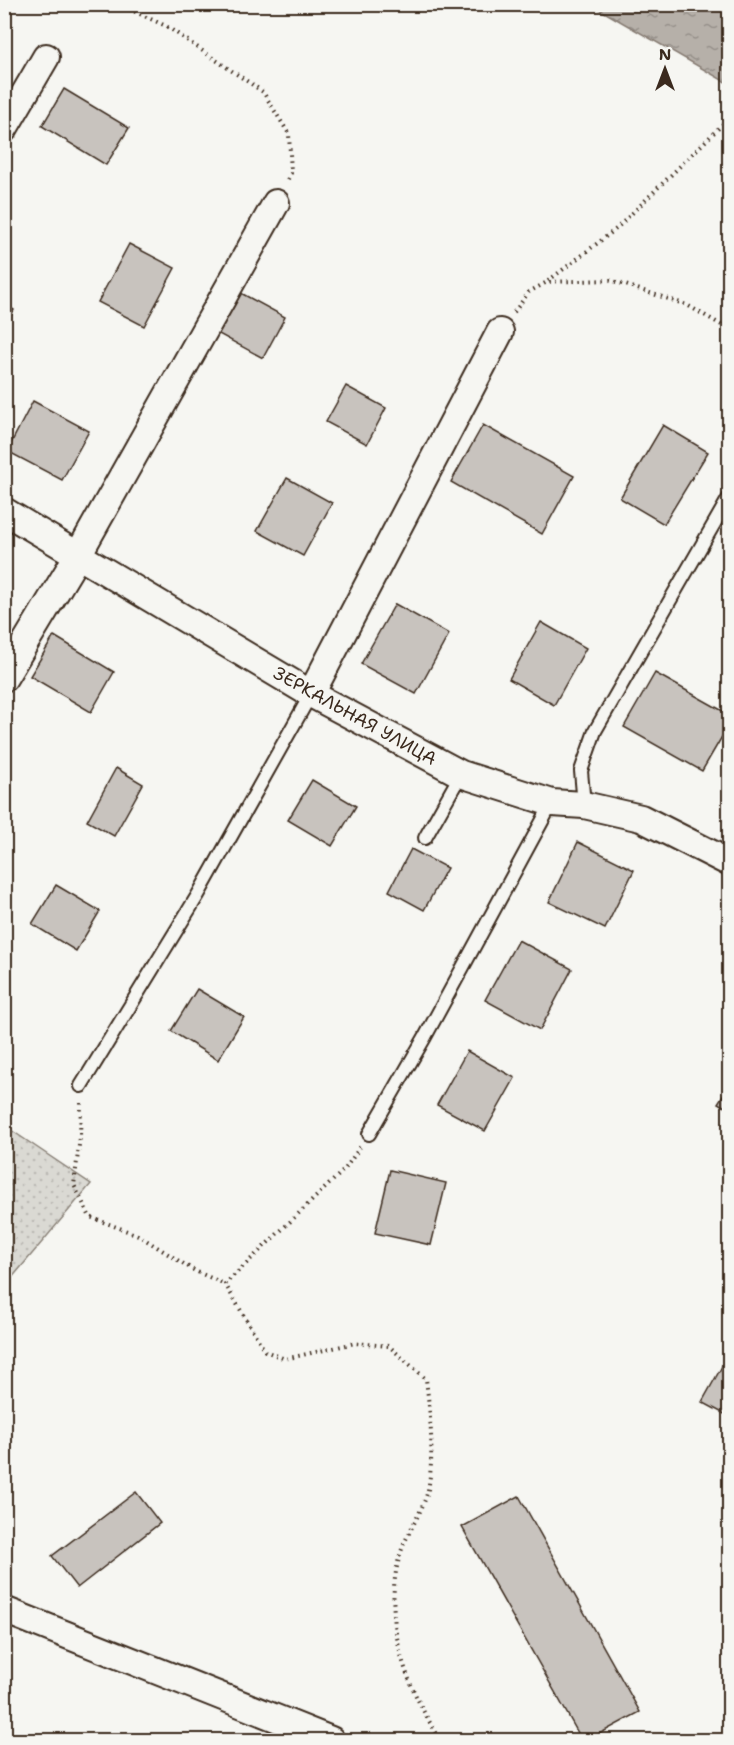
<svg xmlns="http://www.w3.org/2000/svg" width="734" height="1745" font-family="'Shantell Sans',sans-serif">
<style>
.green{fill:url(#green-dots);stroke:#8a8278;stroke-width:1.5}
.water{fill:url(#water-ripples);stroke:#857a71;stroke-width:1.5}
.building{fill:#c8c3be;stroke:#3b2a1e;stroke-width:1.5}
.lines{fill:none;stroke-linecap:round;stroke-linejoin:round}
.service-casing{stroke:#3b2a1e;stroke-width:16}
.minor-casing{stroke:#3b2a1e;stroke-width:30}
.path{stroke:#3b2a1e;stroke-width:4;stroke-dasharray:1.5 4.5;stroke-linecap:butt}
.service{stroke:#f6f6f2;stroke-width:12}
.minor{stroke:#f6f6f2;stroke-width:26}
.labels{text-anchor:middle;stroke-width:4.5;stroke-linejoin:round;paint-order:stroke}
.street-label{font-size:18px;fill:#3b2a1e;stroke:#f6f6f2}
</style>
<defs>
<pattern id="green-dots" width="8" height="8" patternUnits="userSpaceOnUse" patternTransform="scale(1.5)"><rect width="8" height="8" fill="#dad9d3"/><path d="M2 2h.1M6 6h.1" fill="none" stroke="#bcbab5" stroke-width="1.8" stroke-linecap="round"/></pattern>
<pattern id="water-ripples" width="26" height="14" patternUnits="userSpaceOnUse" patternTransform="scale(1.5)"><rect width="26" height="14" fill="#b6b0a9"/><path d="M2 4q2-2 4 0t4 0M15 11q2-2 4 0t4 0" fill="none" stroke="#958f89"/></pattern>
</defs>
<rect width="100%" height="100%" fill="#f6f6f2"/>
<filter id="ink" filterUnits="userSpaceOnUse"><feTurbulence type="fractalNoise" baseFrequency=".0167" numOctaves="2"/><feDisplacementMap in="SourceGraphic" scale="12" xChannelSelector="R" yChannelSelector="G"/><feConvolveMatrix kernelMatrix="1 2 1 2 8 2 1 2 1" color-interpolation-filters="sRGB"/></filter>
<g filter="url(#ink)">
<polygon class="green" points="5,1126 91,1184 5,1286"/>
<polygon class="water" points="592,5 729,5 729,84"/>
<g class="building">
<polygon points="64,89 129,128 106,165 42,126"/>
<polygon points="129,244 175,268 144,326 98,302"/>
<polygon points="239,292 285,317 263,358 217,333"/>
<polygon points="4,304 14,310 4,328"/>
<polygon points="346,386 386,408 367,444 326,422"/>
<polygon points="33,401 89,431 62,480 7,451"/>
<polygon points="483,425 574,476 542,534 451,482"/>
<polygon points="663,425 708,452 664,524 620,498"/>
<polygon points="287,478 332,503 303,556 257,531"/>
<polygon points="395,604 449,634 416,694 361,664"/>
<polygon points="541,622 586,648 554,705 509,679"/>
<polygon points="54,636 114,672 91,712 30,676"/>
<polygon points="655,673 730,715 730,723 702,771 624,727"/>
<polygon points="116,768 143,784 114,836 87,821"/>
<polygon points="312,780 356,806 332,846 288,820"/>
<polygon points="578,842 634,870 605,929 549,902"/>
<polygon points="411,849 447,868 424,910 389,891"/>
<polygon points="56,885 100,911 76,951 32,924"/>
<polygon points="518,940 572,969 540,1030 485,1000"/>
<polygon points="197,989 244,1017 218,1060 171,1031"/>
<polygon points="467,1051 515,1078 485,1131 437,1105"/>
<polygon points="730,1084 730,1110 718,1103"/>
<polygon points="390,1170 446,1183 431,1245 375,1233"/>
<polygon points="730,1352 730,1417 702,1402"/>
<polygon points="136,1492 160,1523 77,1588 52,1556"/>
<polygon points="519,1496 640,1712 588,1740 582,1740 462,1527"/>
</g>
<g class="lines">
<defs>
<g id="service">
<polyline points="584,805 581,771 595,731 730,496"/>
<polyline points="425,838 461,774"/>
<polyline points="81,1086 198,895 311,694"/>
<polyline points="369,1134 425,1037 552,803"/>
</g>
<g id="minor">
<polyline points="4,129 46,57"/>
<polyline points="4,511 311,694 461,774 552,803 584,805 641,818 730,863"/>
<polyline points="4,678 78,555 276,203"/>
<polyline points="311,694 500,332"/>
<polyline points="4,1610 331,1740"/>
</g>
</defs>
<use href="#service" class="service-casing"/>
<use href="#minor" class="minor-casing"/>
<g class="path">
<polyline points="118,4 166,26 263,92 289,134 291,173 287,181"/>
<polyline points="514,4 528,8"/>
<polyline points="548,281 616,229 730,117"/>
<polyline points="514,312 529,292 547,282 610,280 687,305 730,330"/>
<polyline points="81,1103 80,1137 74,1185 90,1217 138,1235 195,1271 225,1284"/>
<path d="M360 1147 345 1169 225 1284 265 1351 285 1359 355 1343 389 1346 426 1379C430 1414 434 1448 429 1484 426 1508 407 1531 400 1555 381 1618 406 1689 441 1740"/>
</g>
<use href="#service" class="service"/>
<use href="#minor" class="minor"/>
</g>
</g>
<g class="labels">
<g class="street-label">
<text transform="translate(355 716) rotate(29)" y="6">ЗЕРКАЛЬНАЯ УЛИЦА</text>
</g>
</g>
<rect width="734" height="1745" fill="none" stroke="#f6f6f2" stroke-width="24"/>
<rect x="12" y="12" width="710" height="1721" fill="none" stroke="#3b2a1e" stroke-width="2" filter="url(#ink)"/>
<g transform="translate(665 69)" stroke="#f6f6f2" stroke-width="4.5" paint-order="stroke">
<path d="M0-4.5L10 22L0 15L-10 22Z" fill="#3b2a1e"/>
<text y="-9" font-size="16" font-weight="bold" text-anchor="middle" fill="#3b2a1e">N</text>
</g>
</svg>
